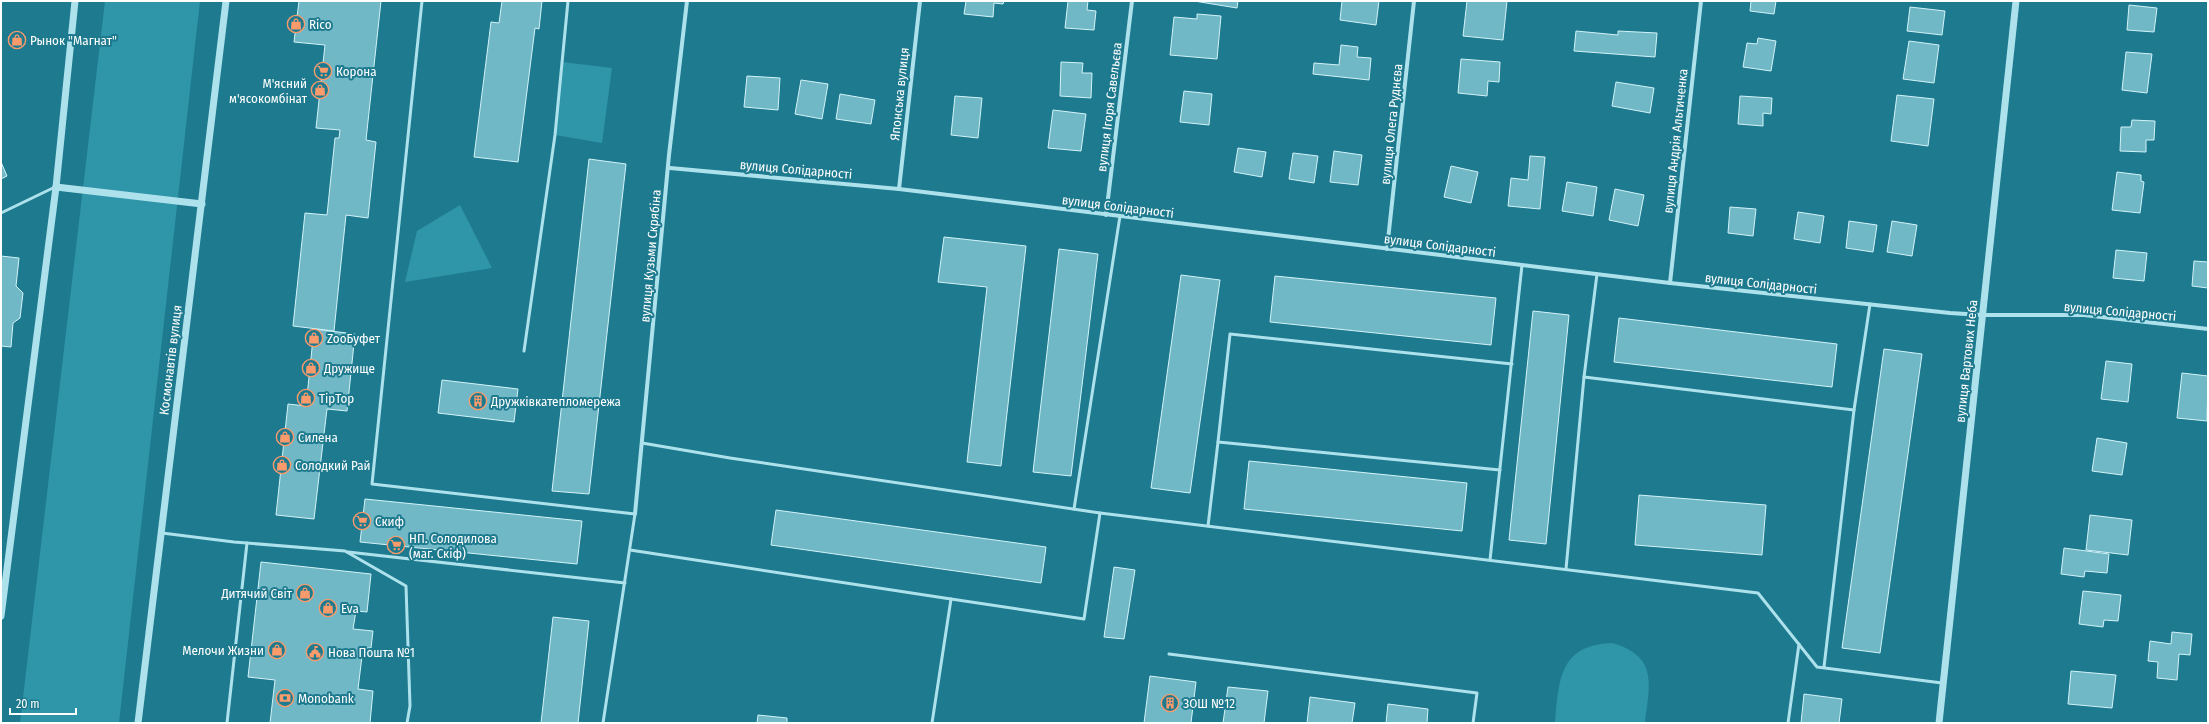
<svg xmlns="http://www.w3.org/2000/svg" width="2209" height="724" font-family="'Fira Sans Condensed',sans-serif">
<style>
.green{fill:#2f95a9}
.building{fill:#71b8c6;stroke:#d2f3f9}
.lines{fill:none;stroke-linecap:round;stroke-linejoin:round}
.service{stroke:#ade2ed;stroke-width:3}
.minor{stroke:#ade2ed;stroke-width:4}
.tertiary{stroke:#ade2ed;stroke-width:7}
.labels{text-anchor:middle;stroke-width:4;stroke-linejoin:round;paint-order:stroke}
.poi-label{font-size:13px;fill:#fff;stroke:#1e7a8e;text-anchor:start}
.street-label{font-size:13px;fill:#fff;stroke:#1e7a8e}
</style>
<rect width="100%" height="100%" fill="#1e7a8e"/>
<g class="green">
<polygon points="105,1 200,1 119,723 20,723"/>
<polygon points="562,62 612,68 602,143 555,135"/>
<polygon points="460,205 492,268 405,282 417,231"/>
<path d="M1612 643C1658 656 1650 684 1645 723H1555C1559 680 1559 645 1612 643Z"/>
</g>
<g class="building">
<polygon points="299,1 381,1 366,140 376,142 368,218 346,215 334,331 293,326 305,213 327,215 335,138 339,138 340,130 316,128 325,45 294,42"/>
<polygon points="502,1 542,1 539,29 535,28 518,162 474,157 491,22 499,23"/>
<polygon points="966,1 1004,1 1003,4 994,3 993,17 964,14"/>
<polygon points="1068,1 1088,1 1087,10 1096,11 1094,30 1065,28"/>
<polygon points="1194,1 1238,1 1237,8"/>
<polygon points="1342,1 1379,1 1376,25 1340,20"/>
<polygon points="1467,1 1507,1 1503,40 1463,36"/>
<polygon points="1751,1 1776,1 1774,14 1750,11"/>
<polygon points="2129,5 2157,8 2154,32 2127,30"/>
<polygon points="1910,7 1945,11 1942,35 1907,31"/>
<polygon points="1197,14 1221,16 1217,59 1170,55 1174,17 1197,19"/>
<polygon points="1576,31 1618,35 1618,31 1657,33 1655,57 1574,51"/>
<polygon points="1758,38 1776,41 1771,71 1743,67 1747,43 1757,44"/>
<polygon points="1909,41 1939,45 1934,83 1903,79"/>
<polygon points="1341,45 1358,47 1357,57 1371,58 1369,80 1313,74 1314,63 1339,65"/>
<polygon points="2126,52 2152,54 2147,93 2122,90"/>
<polygon points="1461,59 1500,62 1499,82 1488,81 1487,96 1458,93"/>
<polygon points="1061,62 1083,63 1082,73 1092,73 1091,98 1060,96"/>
<polygon points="747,76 780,78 778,110 744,107"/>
<polygon points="801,80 828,84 822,119 795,114"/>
<polygon points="1616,82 1654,88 1650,113 1612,106"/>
<polygon points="1184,91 1212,94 1209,125 1180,122"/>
<polygon points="840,94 875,100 871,124 836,119"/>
<polygon points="1897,95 1934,99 1928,146 1891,141"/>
<polygon points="955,96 982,98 978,138 951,135"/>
<polygon points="1740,96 1772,98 1771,114 1763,113 1763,126 1738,124"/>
<polygon points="1053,110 1086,114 1081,151 1048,148"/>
<polygon points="2132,120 2155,121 2154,140 2146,140 2146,152 2120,151 2121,127 2131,127"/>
<polygon points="1238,148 1266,152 1262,177 1234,172"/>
<polygon points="1334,151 1362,155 1358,185 1330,182"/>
<polygon points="1293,153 1318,156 1314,183 1289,179"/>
<polygon points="1530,156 1545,157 1540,209 1508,206 1511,178 1528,180"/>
<polygon points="589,159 626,164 589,494 552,491"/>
<polygon points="1,162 7,176 1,179"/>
<polygon points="1451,166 1478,172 1471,203 1444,197"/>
<polygon points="2117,172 2141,175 2141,181 2144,182 2140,213 2112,210"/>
<polygon points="1567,182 1597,187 1593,216 1562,211"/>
<polygon points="1615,189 1644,195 1638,226 1609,220"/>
<polygon points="1730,207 1756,209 1753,236 1728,233"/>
<polygon points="1798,212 1824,216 1820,243 1794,239"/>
<polygon points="1849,221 1877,225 1873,252 1846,248"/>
<polygon points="1892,221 1917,225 1912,256 1887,252"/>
<polygon points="944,237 1026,246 1001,466 967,462 987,287 938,282"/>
<polygon points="1059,249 1098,254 1071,476 1033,472"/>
<polygon points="2116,250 2147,253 2144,281 2113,278"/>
<polygon points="1,256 19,258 16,286 23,293 20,318 13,323 11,347 1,346"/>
<polygon points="2194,261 2208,262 2208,288 2192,286"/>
<polygon points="1181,275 1220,280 1190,493 1151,488"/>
<polygon points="1275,276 1496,298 1491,345 1270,322"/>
<polygon points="1533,311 1569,315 1546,544 1509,540"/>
<polygon points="1619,318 1837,344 1832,387 1614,362"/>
<polygon points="314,329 355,334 347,411 327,409 314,519 276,515 288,404 306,406"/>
<polygon points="1884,349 1922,354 1880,653 1842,648"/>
<polygon points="2106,361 2132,364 2128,402 2101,399"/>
<polygon points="2182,373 2208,376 2207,421 2177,418"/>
<polygon points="442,380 518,389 514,422 438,413"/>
<polygon points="2097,438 2127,443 2122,475 2092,471"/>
<polygon points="1249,461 1467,483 1462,531 1244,509"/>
<polygon points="1639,495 1766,505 1762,555 1635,545"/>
<polygon points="365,499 582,521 577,564 360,542"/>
<polygon points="776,510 1046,547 1041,583 771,545"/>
<polygon points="2090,515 2132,520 2128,555 2086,550"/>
<polygon points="2064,548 2109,554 2107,573 2085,571 2084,577 2061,574"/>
<polygon points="261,562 371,574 367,612 356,611 353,629 373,631 371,648 363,648 358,689 373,691 370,723 270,723 275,680 248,677"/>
<polygon points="1114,567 1135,570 1124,639 1104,637"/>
<polygon points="2083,591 2121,595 2118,621 2104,620 2103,627 2079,624"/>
<polygon points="553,617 589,621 578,723 541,723"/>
<polygon points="2172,632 2192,634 2190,655 2179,654 2177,680 2157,678 2158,662 2148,661 2150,641 2171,644"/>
<polygon points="2071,671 2116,675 2112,708 2068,704"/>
<polygon points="1150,676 1196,682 1191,723 1144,723"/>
<polygon points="1228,687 1268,691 1264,723 1223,723"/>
<polygon points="1804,694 1842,699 1839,723 1801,723"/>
<polygon points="1310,697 1355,703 1352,723 1307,723"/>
<polygon points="1388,704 1428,709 1427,723 1386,723"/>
<polygon points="758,715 787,718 787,723 757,723"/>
</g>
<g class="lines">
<g class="service">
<polyline points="422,1 372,484 635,514 603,723"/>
<polyline points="1,213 55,187"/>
<polyline points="524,351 555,135 568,1"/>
<polyline points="1584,377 1597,274"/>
<polyline points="642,443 730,458 1100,513"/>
<polyline points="1500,470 1218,442 1230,334 1512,364"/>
<polyline points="1074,509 1120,216"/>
<polyline points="1208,526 1218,442"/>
<polyline points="162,533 234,542 345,551 406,586 410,706 407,723"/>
<polyline points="630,550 951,599"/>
<polyline points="348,552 625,583"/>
<polyline points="1490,560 1522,265"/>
<polyline points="1566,569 1584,377 1854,410"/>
<polyline points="1169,654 1477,693 1473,723"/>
<polyline points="1824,667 1854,410 1870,304"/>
<polyline points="227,723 247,543"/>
<polyline points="932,723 951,599 1084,619 1100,513 1758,593 1817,667 1942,683"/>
<polyline points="1788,723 1799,644"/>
</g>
<g class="minor">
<polyline points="670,168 899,189 1670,283 1950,313 1982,315 2084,315 2208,329"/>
<polyline points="899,189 920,1"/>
<polyline points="1106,215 1132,1"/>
<polyline points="1387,249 1414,1"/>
<polyline points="1670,283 1701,1"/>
<polyline points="635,514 669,155 687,1"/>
</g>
<g class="tertiary">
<polyline points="56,187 202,204"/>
<polyline points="1,616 56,187 75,1"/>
<polyline points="138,723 226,1"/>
<polyline points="1939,723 2016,1"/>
</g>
</g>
<defs>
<symbol id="shop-ring" viewBox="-11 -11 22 22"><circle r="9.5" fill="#1e7a8e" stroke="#fb9b6c" stroke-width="1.5"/><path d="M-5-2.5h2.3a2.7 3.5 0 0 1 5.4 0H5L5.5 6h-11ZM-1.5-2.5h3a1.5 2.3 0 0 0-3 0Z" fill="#fb9b6c"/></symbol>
<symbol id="supermarket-ring" viewBox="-11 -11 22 22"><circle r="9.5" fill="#1e7a8e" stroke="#fb9b6c" stroke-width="1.5"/><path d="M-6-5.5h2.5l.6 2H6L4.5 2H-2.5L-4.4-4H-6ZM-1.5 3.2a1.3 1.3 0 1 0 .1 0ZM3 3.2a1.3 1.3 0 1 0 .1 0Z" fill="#fb9b6c"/></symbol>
<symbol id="building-ring" viewBox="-11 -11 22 22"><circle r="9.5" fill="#1e7a8e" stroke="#fb9b6c" stroke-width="1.5"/><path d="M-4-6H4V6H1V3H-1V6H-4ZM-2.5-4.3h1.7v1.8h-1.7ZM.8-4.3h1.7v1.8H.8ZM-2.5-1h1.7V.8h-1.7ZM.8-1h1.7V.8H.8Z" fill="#fb9b6c"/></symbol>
<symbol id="civic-ring" viewBox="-11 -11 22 22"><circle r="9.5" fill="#1e7a8e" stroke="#fb9b6c" stroke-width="1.5"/><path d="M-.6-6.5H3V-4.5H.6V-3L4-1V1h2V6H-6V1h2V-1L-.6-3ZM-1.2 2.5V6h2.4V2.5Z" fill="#fb9b6c"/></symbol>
<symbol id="bank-ring" viewBox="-11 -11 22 22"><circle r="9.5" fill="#1e7a8e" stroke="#fb9b6c" stroke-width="1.5"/><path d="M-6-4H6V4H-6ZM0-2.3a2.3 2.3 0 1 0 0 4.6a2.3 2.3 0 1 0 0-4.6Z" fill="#fb9b6c"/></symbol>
</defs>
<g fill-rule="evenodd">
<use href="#shop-ring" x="286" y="14" width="20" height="20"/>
<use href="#shop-ring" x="7" y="30" width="20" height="20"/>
<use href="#supermarket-ring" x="313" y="61" width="20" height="20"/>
<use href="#shop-ring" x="310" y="80" width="20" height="20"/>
<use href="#shop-ring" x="304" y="328" width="20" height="20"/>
<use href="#shop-ring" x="301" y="358" width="20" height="20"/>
<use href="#shop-ring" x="296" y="388" width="20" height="20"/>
<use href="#building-ring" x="468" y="391" width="20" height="20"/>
<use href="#shop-ring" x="275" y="427" width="20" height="20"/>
<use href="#shop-ring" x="272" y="455" width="20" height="20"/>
<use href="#supermarket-ring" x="352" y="511" width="20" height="20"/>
<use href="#supermarket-ring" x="386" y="535" width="20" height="20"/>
<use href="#shop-ring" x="295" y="583" width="20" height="20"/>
<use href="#shop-ring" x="318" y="598" width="20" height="20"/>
<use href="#shop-ring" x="267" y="640" width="20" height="20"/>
<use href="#civic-ring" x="305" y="642" width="20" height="20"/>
<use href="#bank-ring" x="275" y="688" width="20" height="20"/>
<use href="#building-ring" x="1160" y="693" width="20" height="20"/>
</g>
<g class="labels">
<g class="poi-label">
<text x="309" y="29">Rico</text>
<text x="30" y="45">Рынок "Магнат"</text>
<text x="336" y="76">Корона</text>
<text x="307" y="88" text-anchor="end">М'ясний<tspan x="307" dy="15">м'ясокомбінат</tspan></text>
<text x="327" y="343">ZooБуфет</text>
<text x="324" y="373">Дружище</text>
<text x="319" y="403">TipTop</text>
<text x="491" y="406">Дружківкатепломережа</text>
<text x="298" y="442">Силена</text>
<text x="295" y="470">Солодкий Рай</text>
<text x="375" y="526">Скиф</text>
<text x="409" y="543">НП. Солодилова<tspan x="409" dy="15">(маг. Скіф)</tspan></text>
<text x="292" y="598" text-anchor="end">Дитячий Світ</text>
<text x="341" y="613">Eva</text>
<text x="264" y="655" text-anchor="end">Мелочи Жизни</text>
<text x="328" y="657">Нова Пошта №1</text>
<text x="298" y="703">Monobank</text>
<text x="1183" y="708">ЗОШ №12</text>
</g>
<g class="street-label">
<text transform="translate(899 94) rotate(-84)" y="5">Японська вулиця</text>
<text transform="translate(1109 107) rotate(-83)" y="5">вулиця Ігоря Савельєва</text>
<text transform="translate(1391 124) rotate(-84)" y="5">вулиця Олега Руднєва</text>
<text transform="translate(1675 141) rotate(-84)" y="5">вулиця Андрія Альтиченка</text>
<text transform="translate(796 169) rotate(5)" y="5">вулиця Солідарності</text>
<text transform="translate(1118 206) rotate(7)" y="5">вулиця Солідарності</text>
<text transform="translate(1440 245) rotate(7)" y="5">вулиця Солідарності</text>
<text transform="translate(650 256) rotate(-85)" y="5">вулиця Кузьми Скрябіна</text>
<text transform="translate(1761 283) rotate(6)" y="5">вулиця Солідарності</text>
<text transform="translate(2120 311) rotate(5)" y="5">вулиця Солідарності</text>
<text transform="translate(170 360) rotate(-83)" y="5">Космонавтів вулиця</text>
<text transform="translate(1966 361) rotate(-84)" y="5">вулиця Вартових Неба</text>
</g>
</g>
<rect width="2209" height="724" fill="none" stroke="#ffffff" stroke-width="4"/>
<path d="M10 708v6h66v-6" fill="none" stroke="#ffffff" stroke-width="2"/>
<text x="16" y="708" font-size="12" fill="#ffffff" stroke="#1e7a8e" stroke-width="3" paint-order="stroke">20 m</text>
</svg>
